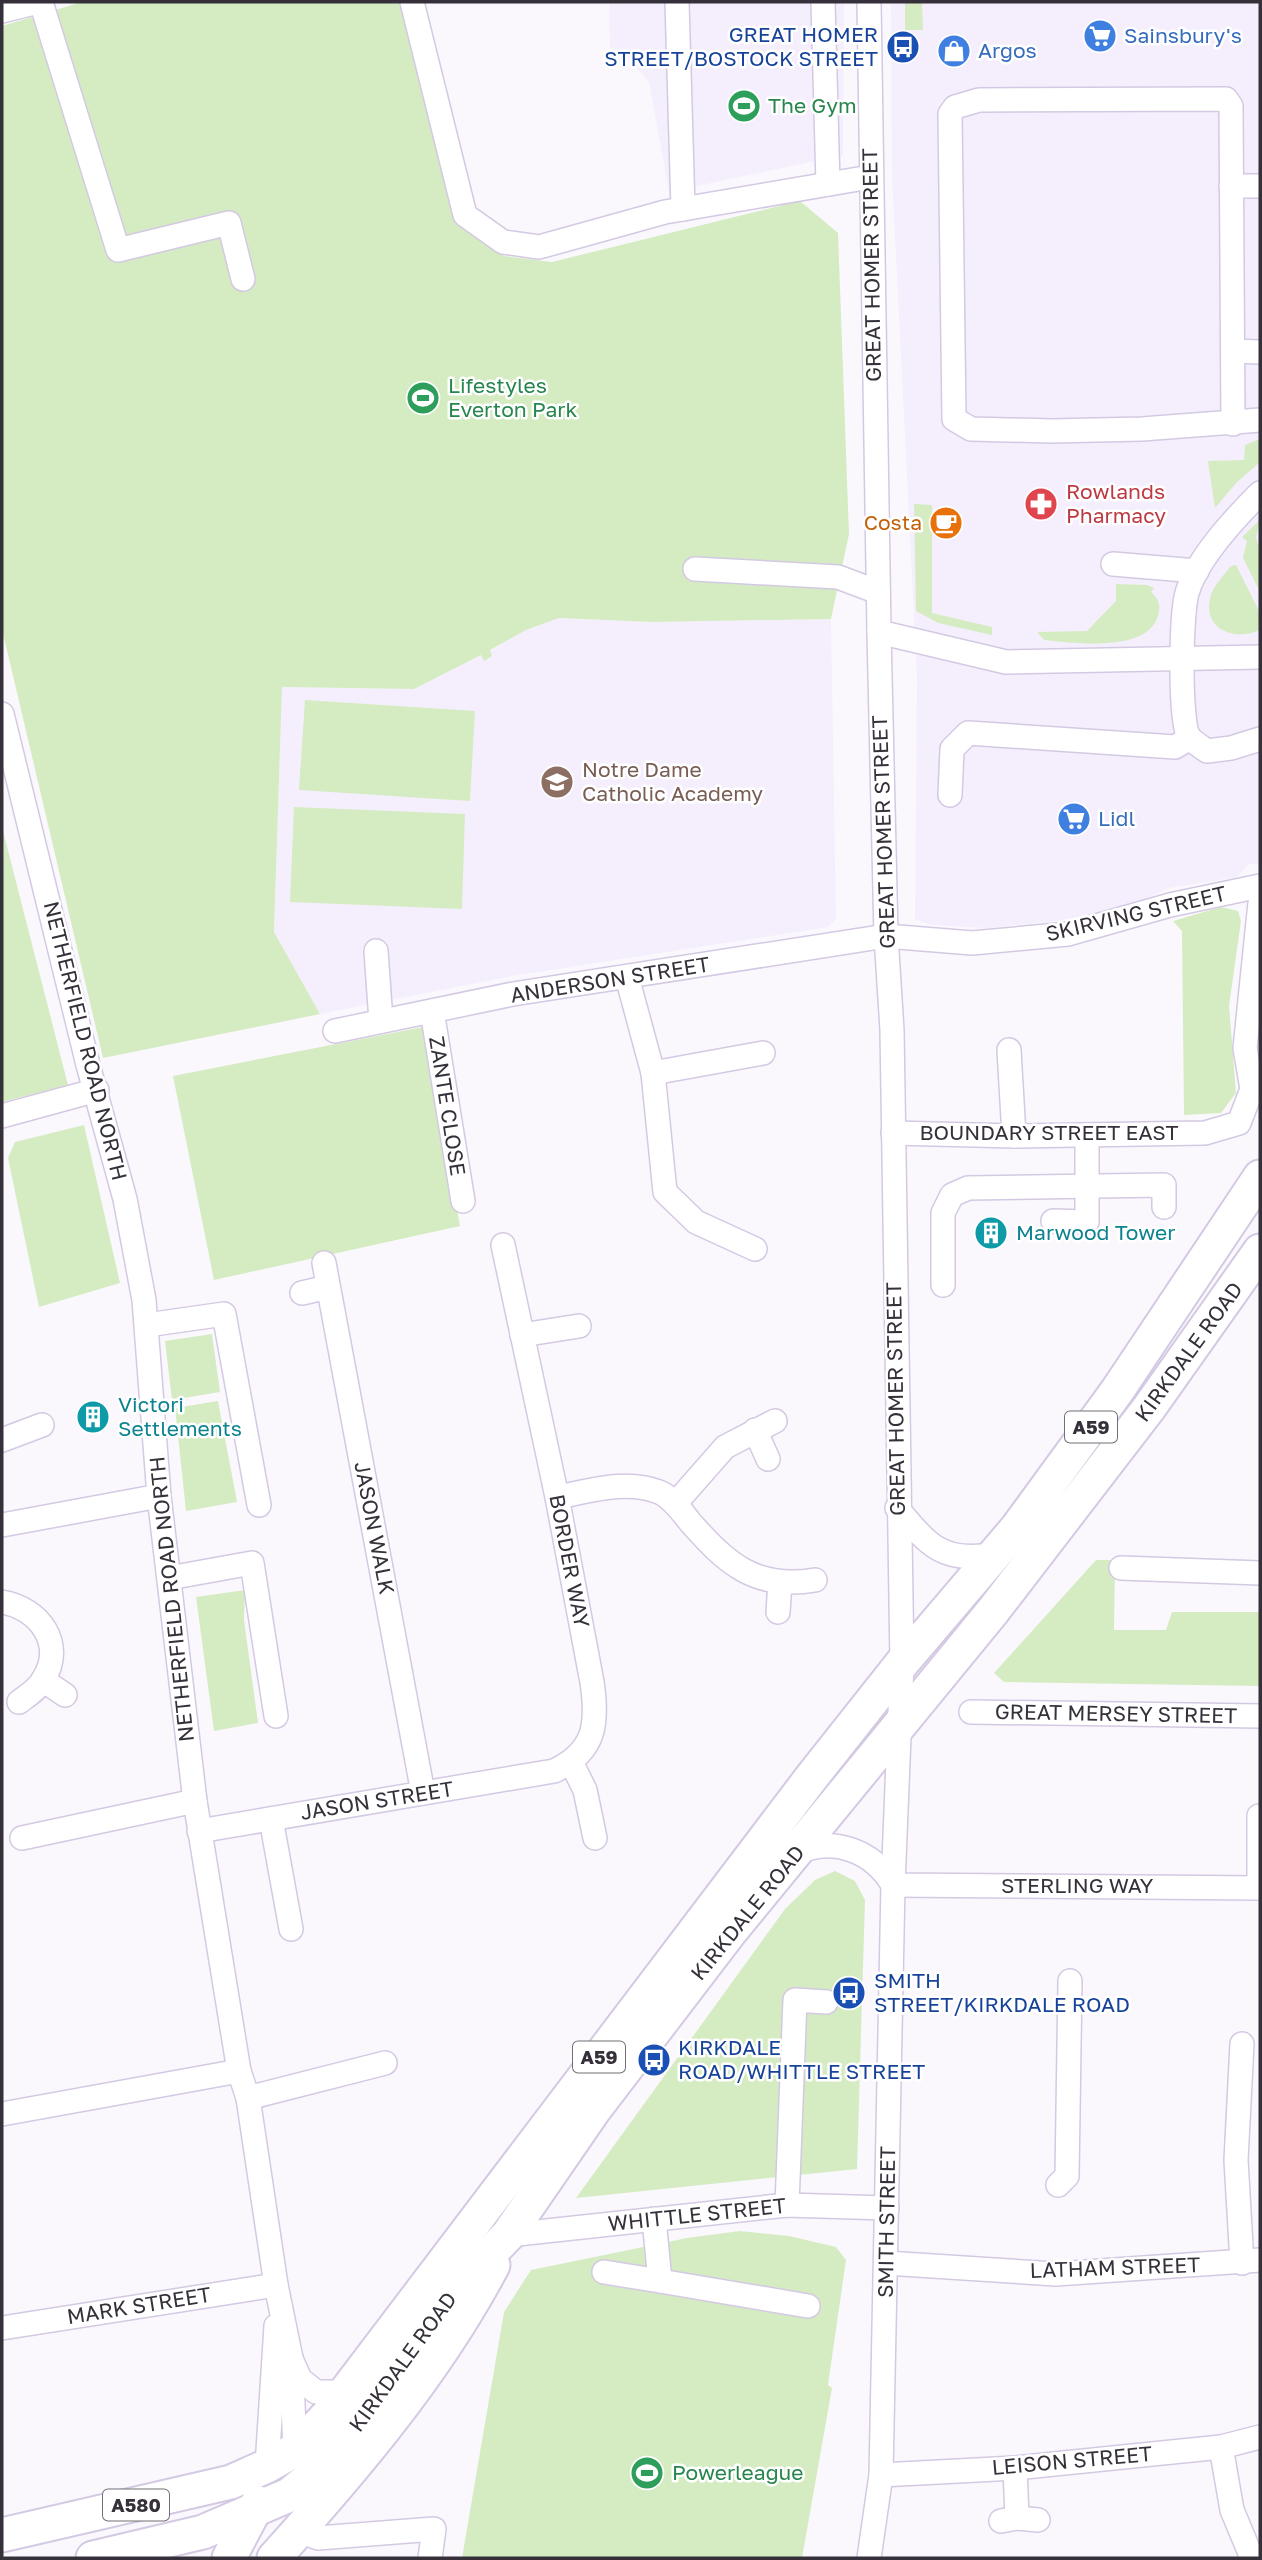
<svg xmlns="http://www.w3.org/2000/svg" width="1262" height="2560" font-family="'Golos Text',sans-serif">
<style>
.built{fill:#f5effd}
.green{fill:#d5ecc2}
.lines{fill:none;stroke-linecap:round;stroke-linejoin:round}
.minor-casing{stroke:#d4c9e3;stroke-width:26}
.highway-casing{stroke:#d4c9e3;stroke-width:37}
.minor{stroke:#fff;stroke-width:23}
.highway{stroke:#fff;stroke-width:33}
.labels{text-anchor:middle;stroke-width:5;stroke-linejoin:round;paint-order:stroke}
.shield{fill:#fff;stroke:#726e75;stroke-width:2}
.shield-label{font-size:19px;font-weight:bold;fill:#35303a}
.transit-label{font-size:21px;fill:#164399;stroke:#fff;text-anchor:start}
.shop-label{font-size:21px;fill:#366cbe;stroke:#fff;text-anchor:start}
.leisure-label{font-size:21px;fill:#27864d;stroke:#fff;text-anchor:start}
.street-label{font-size:21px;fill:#35303a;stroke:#fff}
.health-label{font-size:21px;fill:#be3a42;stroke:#fff;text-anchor:start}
.food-label{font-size:21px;fill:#c56008;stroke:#fff;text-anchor:end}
.education-label{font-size:21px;fill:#785e54;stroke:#fff;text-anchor:start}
.culture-label{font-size:21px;fill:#0d838f;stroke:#fff;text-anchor:start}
</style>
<rect width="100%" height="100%" fill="#faf8fd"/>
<g class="built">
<polygon points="609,2 844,2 843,155 669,192 649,82 622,51 610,48"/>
<polygon points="891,2 1260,2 1260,865 1249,864 1237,877 1169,888 1121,910 1055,921 987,928 931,925 915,919 917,678 892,176"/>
<polygon points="559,618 652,622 831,619 836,919 828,927 816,929 512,976 320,1014 274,933 282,687 414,689 481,655 484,661 490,651 526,630"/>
</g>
<g class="green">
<polygon points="82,2 408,2 463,221 504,256 552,262 800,201 838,233 849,534 831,619 652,622 559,618 526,630 490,650 492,656 484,661 481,655 414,689 282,687 274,932 320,1014 103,1058 2,629 2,26"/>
<polygon points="905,2 922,2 923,30 905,30"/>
<polygon points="1260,439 1260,462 1237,482 1215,508 1208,461 1244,460 1245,445"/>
<polygon points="914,504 932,505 932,613 992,627 992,635 938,623 916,611"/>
<polygon points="1260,520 1256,538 1260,550 1260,592 1243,558 1247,541 1242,537"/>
<path d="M1236 565 1260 613V630C1236 641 1203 631 1210 598 1213 586 1224 575 1231 566Z"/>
<path d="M1116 584 1147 585 1154 588 1151 592C1159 599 1161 606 1158 616 1147 653 1074 643 1044 640L1037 632 1087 631 1116 601Z"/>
<polygon points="305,700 475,711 470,801 299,790"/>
<polygon points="294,807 465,814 462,909 290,902"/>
<polygon points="2,827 68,1085 2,1102"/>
<polygon points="1221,907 1238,911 1241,921 1229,1006 1236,1093 1221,1113 1184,1115 1182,931 1173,921"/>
<polygon points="423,1027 460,1226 214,1280 173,1076"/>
<polygon points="84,1125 120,1283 39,1307 8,1158 15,1142"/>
<polygon points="212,1334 220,1392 172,1400 165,1341"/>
<polygon points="218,1401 237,1502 186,1511 175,1408"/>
<polygon points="1096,1560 1115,1560 1114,1630 1166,1630 1172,1612 1260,1612 1260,1686 1004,1682 994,1673"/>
<polygon points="245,1590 244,1620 258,1723 214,1731 196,1597"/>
<polygon points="835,1871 855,1881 865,1900 857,2169 576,2198 785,1909 815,1880"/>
<polygon points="740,2231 789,2236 836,2247 846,2260 828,2385 832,2388 802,2558 462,2558 504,2312 531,2270 687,2238"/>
</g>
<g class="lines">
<defs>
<g id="minor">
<polyline points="41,2 118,250 229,223 243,279"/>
<polyline points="412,2 465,215 503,242 539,247 665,212 870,177"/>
<polyline points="677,2 683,209"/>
<polyline points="823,2 828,184"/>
<polyline points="2,11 38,2"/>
<polyline points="1231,186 1260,186"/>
<polyline points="1233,351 1260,352"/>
<polyline points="1233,424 1231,106 1226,99 979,100 955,107 950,114 954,419 971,429 1052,431 1142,429 1260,420"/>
<path d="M1260 493C1235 518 1197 558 1187 593 1181 613 1179 722 1189 737 1193 742 1202 747 1207 751L1231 748 1260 739"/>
<polyline points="1113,564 1197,571"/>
<polyline points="695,569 838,577 878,592"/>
<polyline points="879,632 1006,662 1260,657"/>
<polyline points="2,714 88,1065 125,1199 144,1300 159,1496 195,1801 239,2071 248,2098 276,2285 291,2358 295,2450"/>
<polyline points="950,795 952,749 968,733 1175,747 1190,738"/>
<polyline points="376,951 381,1021"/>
<polyline points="627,977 653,1073 665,1192 696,1222 755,1249"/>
<polyline points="432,1011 463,1201"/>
<polyline points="335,1031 513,994 886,936 972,943 1068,934 1170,905 1260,886"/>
<polyline points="1009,1050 1014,1136"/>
<polyline points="653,1073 763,1053"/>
<polyline points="2,1116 97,1090"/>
<polyline points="893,1133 1014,1136 1205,1133 1239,1123 1252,1089 1245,1048 1260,903"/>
<polyline points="1053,1221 1087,1222 1087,1135"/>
<polyline points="324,1263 423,1793"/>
<polyline points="943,1285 943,1213 952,1195 968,1188 1164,1185 1164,1207"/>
<polyline points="302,1293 328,1287"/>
<polyline points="147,1325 224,1314 259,1505"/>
<polyline points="522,1335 579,1326"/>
<polyline points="755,1430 768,1459"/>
<polyline points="2,1440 42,1425"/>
<path d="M557 1497C590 1491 627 1479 659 1492 672 1497 682 1512 690 1522 727 1564 756 1590 815 1580"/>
<polyline points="675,1504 725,1447 775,1421"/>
<path d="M897 1508C929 1546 943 1564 996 1554"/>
<polyline points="2,1525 159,1496"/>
<polyline points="1121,1568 1260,1573"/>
<polyline points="169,1578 252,1563 276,1716"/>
<path d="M2 1602C39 1608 66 1644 43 1680 38 1689 27 1696 19 1702"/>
<polyline points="778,1612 780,1583"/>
<polyline points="43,1680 65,1695"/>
<polyline points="971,1712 1260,1716"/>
<polyline points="571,1762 585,1790 595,1838"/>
<polyline points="271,1819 291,1929"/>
<path d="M199 1831 554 1771C596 1751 598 1723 592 1682L557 1497 503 1245"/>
<polyline points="22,1838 195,1801"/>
<path d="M797 1853C834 1836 873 1851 893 1885L1260 1888"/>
<polyline points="1259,1888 1259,1816"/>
<polyline points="1242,2044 1236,2160 1242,2263"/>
<polyline points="248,2098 385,2063"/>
<polyline points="2,2114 239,2071"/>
<polyline points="1058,2185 1067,2176 1070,1981"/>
<polyline points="787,2205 795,2000 826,2002"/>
<polyline points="654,2219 660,2281 808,2306"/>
<polyline points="508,2235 787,2205 887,2208"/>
<polyline points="886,2263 1056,2274 1260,2260"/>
<polyline points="604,2272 660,2281"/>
<polyline points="2,2328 276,2285"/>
<polyline points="292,2361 300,2379 316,2392 336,2392 350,2386"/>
<polyline points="1221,2447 1232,2510 1252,2558"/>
<polyline points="267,2466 276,2326"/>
<polyline points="1015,2468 1017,2518"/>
<polyline points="881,2475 1015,2468 1221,2447 1260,2437"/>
<polyline points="1001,2521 1017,2518 1038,2520"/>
<polyline points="299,2531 318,2538 434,2529 430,2558"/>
<polyline points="869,2558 881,2475 893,1885 902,1663 892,1030 886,936 879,632 869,2"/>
</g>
<g id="highway">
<polyline points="2,2535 231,2482 267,2466 295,2450 328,2415 811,1778 902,1663 1017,1528 1117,1391 1260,1177"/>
<polyline points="93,2558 203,2532 289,2495 321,2469 373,2405 447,2298 508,2235 594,2110 730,1932 993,1611 1149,1408 1260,1251"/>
<polyline points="229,2558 258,2503"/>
<path d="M274 2558C355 2468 436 2373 493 2265"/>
</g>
</defs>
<use href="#minor" class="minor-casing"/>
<use href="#highway" class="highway-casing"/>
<use href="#minor" class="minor"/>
<use href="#highway" class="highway"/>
</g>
<defs>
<symbol id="supermarket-disc" viewBox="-11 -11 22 22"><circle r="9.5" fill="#3f7fe0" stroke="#fff"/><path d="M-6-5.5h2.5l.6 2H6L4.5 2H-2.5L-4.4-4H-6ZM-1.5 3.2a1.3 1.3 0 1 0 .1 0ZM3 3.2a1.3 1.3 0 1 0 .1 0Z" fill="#fff"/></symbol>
<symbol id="bus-disc" viewBox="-11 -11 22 22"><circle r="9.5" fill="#1a4fb4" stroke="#fff"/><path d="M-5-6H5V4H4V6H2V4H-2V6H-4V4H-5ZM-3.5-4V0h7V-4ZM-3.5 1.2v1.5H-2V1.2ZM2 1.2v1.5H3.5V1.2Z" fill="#fff"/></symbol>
<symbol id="shop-disc" viewBox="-11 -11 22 22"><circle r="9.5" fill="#3f7fe0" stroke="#fff"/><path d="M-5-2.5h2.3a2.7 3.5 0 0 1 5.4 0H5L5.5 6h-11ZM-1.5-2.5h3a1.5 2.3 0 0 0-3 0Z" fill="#fff"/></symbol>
<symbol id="stadium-disc" viewBox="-11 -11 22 22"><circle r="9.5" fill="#2e9e5b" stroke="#fff"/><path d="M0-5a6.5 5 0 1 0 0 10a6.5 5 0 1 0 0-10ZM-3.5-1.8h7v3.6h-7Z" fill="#fff"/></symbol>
<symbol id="pharmacy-disc" viewBox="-11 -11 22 22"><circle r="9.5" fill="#e0444e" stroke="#fff"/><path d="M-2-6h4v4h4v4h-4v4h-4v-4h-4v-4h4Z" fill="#fff"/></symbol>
<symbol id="cafe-disc" viewBox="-11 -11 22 22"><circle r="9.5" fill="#e8710a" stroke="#fff"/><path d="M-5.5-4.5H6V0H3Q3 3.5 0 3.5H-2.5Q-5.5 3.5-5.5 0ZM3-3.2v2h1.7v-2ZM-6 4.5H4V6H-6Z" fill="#fff"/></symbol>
<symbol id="school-disc" viewBox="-11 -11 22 22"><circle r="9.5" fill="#8d6e63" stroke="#fff"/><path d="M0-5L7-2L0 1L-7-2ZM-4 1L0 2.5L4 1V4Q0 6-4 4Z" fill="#fff"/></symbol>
<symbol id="building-disc" viewBox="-11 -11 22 22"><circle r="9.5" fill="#0f9aa8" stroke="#fff"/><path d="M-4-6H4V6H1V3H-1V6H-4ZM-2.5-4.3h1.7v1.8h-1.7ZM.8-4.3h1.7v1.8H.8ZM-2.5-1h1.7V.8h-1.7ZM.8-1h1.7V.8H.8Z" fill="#fff"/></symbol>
</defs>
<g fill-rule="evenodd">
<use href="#supermarket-disc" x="1081" y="17" width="38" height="38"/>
<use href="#bus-disc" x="884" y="28" width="38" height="38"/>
<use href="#shop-disc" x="935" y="32" width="38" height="38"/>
<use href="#stadium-disc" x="725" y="87" width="38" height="38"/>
<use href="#stadium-disc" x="404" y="379" width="38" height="38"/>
<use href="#pharmacy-disc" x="1022" y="485" width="38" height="38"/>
<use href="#cafe-disc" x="927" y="504" width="38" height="38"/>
<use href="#school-disc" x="538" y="763" width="38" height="38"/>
<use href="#supermarket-disc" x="1055" y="800" width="38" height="38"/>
<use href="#building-disc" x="972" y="1214" width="38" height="38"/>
<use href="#building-disc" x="74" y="1398" width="38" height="38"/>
<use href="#bus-disc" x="830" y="1974" width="38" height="38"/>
<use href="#bus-disc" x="635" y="2041" width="38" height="38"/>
<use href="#stadium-disc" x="628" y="2454" width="38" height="38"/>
</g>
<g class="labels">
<g class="shield">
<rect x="1065" y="1411.5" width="52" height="31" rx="5"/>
<rect x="573" y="2041.5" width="52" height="31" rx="5"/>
<rect x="103" y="2489.5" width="66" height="31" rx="5"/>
</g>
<g class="shield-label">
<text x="1091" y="1434">A59</text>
<text x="599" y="2064">A59</text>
<text x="136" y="2512">A580</text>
</g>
<g class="transit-label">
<text x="878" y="42" text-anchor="end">GREAT HOMER<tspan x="878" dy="24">STREET/BOSTOCK STREET</tspan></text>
<text x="874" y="1988">SMITH<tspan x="874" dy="24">STREET/KIRKDALE ROAD</tspan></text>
<text x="678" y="2055">KIRKDALE<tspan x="678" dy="24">ROAD/WHITTLE STREET</tspan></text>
</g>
<g class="shop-label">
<text x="1124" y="43">Sainsbury's</text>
<text x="978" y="58">Argos</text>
<text x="1098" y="826">Lidl</text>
</g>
<g class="leisure-label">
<text x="768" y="113">The Gym</text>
<text x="448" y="393">Lifestyles<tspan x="448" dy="24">Everton Park</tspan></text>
<text x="672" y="2480">Powerleague</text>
</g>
<g class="street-label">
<text transform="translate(872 265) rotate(-91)" y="7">GREAT HOMER STREET</text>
<text transform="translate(884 832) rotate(-92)" y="7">GREAT HOMER STREET</text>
<text transform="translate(1136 914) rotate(-13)" y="7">SKIRVING STREET</text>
<text transform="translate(610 980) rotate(-9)" y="7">ANDERSON STREET</text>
<text transform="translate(85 1041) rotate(76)" y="7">NETHERFIELD ROAD NORTH</text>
<text transform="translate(447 1106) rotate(81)" y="7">ZANTE CLOSE</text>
<text x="1049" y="1140">BOUNDARY STREET EAST</text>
<text transform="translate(1189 1352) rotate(-54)" y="7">KIRKDALE ROAD</text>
<text transform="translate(896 1399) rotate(-91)" y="7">GREAT HOMER STREET</text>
<text transform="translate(374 1528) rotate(79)" y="7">JASON WALK</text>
<text transform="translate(569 1561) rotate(79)" y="7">BORDER WAY</text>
<text transform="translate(172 1599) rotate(-96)" y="7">NETHERFIELD ROAD NORTH</text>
<text transform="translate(1116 1714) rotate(1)" y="7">GREAT MERSEY STREET</text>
<text transform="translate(377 1801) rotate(-9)" y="7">JASON STREET</text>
<text x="1077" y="1893">STERLING WAY</text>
<text transform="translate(748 1913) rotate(-51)" y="7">KIRKDALE ROAD</text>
<text transform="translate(697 2215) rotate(-6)" y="7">WHITTLE STREET</text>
<text transform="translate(887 2222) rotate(-89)" y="7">SMITH STREET</text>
<text transform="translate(1115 2268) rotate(-2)" y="7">LATHAM STREET</text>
<text transform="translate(139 2306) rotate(-9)" y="7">MARK STREET</text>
<text transform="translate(403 2362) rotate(-54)" y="7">KIRKDALE ROAD</text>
<text transform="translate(1072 2461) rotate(-5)" y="7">LEISON STREET</text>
</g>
<g class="health-label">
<text x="1066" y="499">Rowlands<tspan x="1066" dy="24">Pharmacy</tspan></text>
</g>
<g class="food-label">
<text x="922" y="530">Costa</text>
</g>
<g class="education-label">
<text x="582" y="777">Notre Dame<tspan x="582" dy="24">Catholic Academy</tspan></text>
</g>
<g class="culture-label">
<text x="1016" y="1240">Marwood Tower</text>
<text x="118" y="1412">Victori<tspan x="118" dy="24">Settlements</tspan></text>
</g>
</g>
<rect width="1262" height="2560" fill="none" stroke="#35303a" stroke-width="7"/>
</svg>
